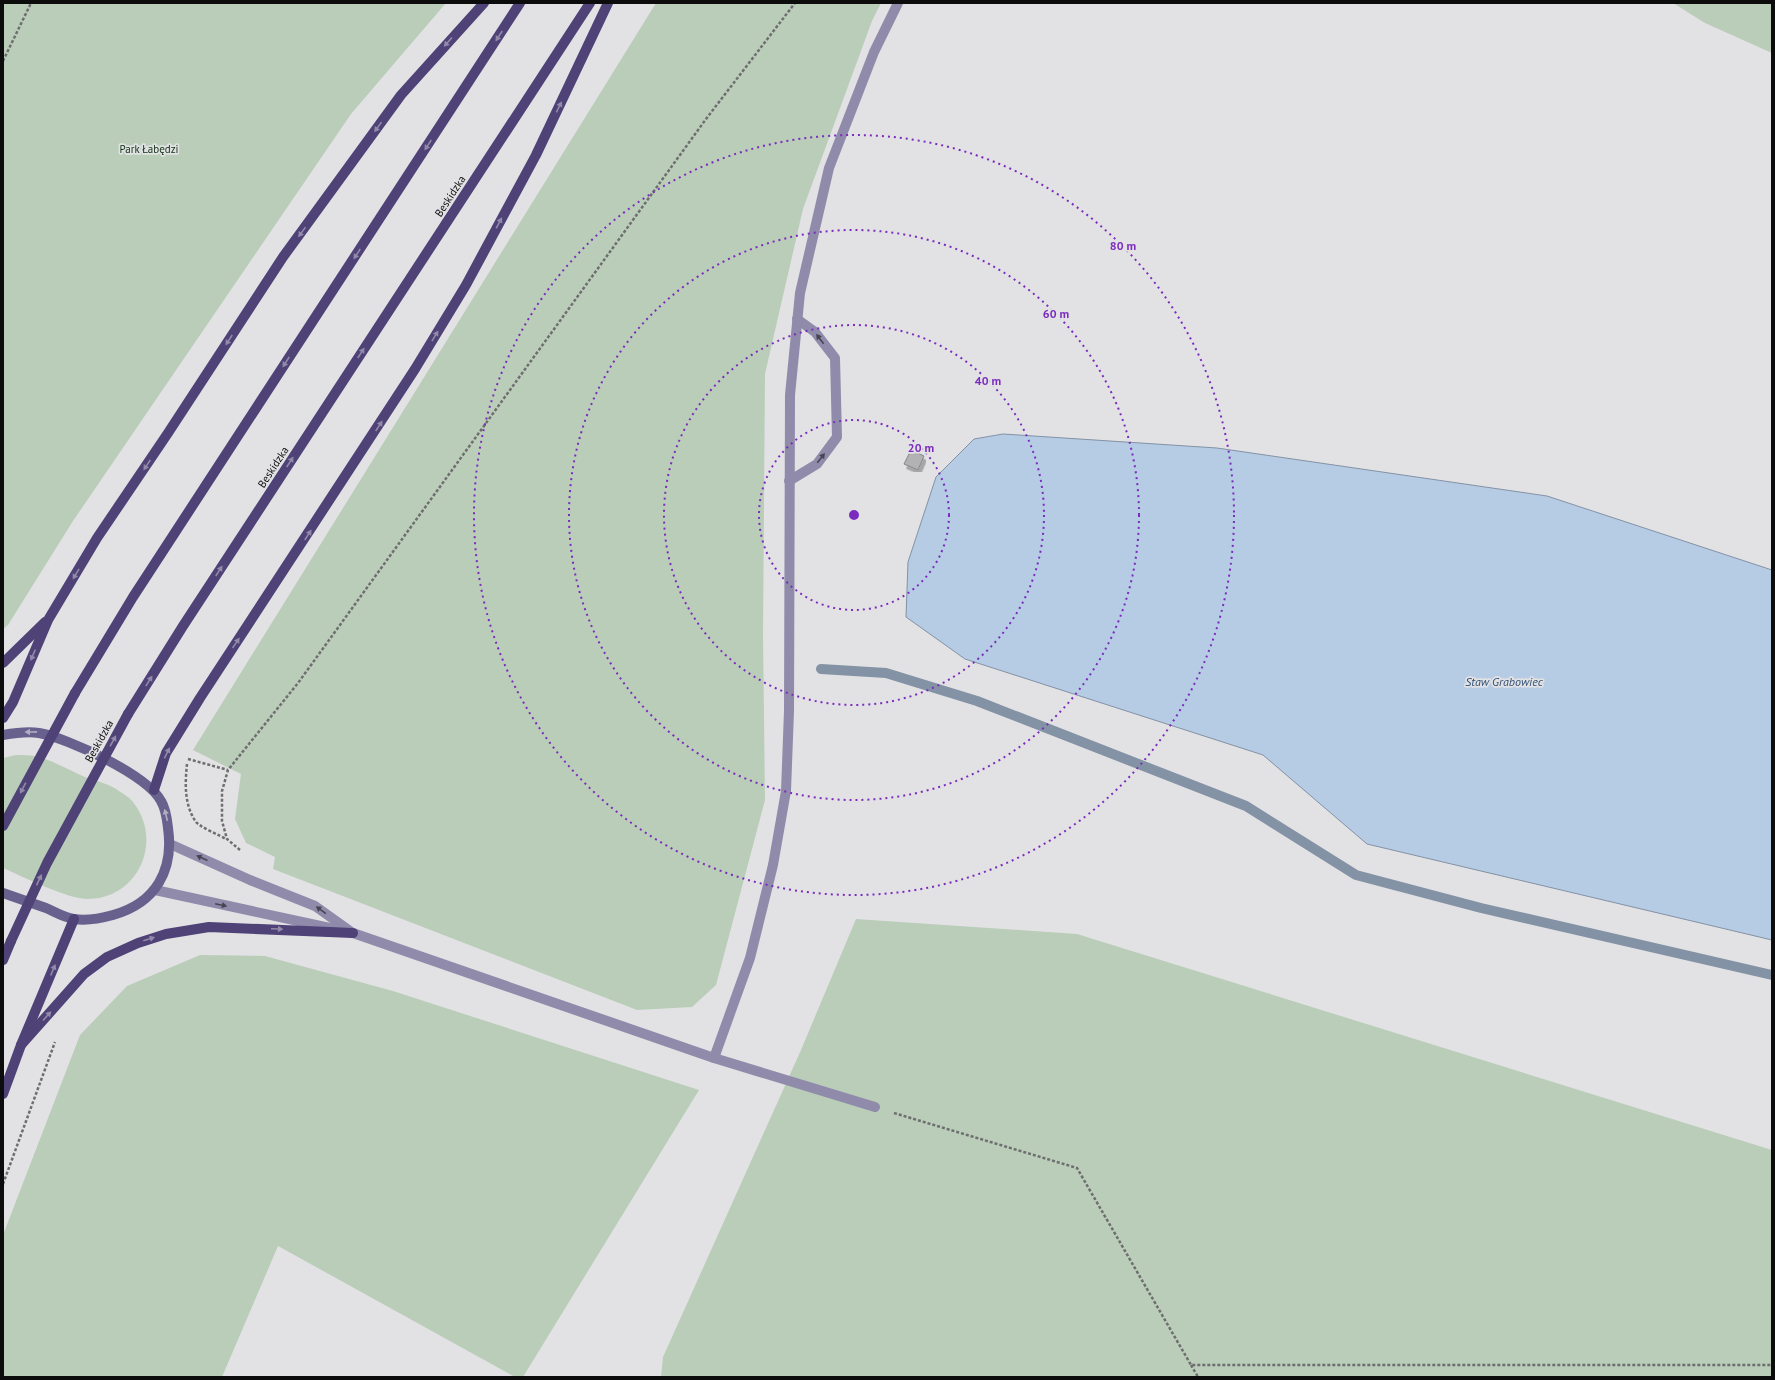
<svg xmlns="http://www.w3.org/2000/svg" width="1775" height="1380" font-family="'PT Sans',sans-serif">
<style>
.green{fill:#bacdb9}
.water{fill:#b6cbe4;stroke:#8392a4}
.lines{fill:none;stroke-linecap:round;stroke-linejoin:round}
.stream{stroke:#8392a4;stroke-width:10}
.building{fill:#b2b2b5;stroke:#848588;filter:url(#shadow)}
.path{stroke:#6e6e70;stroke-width:2.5;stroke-dasharray:3 2;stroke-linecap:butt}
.lane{stroke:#908baa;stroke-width:10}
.street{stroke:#908baa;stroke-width:10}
.secondary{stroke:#69618d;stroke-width:10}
.primary{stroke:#4e4277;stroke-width:10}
.primary-bridge{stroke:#4e4277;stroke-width:10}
.oneway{fill:#918aa8}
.oneway2{fill:#474554}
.oneway3{fill:#b2aec2}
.ring{fill:none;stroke:#7b2cbf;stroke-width:2;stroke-dasharray:2 4}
.labels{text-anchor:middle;stroke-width:3.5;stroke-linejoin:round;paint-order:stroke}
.park-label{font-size:11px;fill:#0e3210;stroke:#e2e2e5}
.street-label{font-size:11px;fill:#0c0c0d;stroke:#e2e2e5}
.water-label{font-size:12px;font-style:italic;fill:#315175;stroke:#e2e2e5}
.centre{fill:#7b2cbf;stroke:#e2e2e5;stroke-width:2}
.ring-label{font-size:12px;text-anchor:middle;font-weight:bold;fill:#7b2cbf;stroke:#e2e2e5;stroke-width:3.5;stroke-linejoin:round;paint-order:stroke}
</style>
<defs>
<filter id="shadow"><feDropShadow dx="2.5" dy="4.5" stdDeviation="0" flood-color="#0004"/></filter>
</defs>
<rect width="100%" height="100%" fill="#e2e2e5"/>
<g class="green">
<polygon points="3,3 446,3 351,114 73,521 8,625 3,629"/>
<polygon points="656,3 881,3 872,21 803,209 765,374 763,635 765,800 716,985 692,1007 637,1010 273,869 275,857 246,843 235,819 241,774 193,750"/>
<polygon points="1673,3 1772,3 1772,53 1705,23"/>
<path d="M16 755C22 755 29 755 35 756 52 760 69 770 85 777 96 781 110 784 119 791 124 794 130 798 133 802 164 841 138 899 88 899 67 899 24 877 3 868V758Z"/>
<polygon points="856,919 1077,934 1772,1150 1772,1377 661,1377 663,1357 801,1050"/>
<polygon points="200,955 265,956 393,991 699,1090 523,1377 515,1377 278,1246 222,1377 3,1377 3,1235 80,1035 127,986"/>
</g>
<polygon class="water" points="1003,434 1217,448 1547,496 1772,570 1772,940 1367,844 1263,755 965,659 906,617 908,562 936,477 974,439"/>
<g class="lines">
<polyline class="stream" points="821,669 886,673 977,701 1246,806 1356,875 1481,908 1772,975"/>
</g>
<polygon class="building" points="911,450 924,456 918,470 904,464"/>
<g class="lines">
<g class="path">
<polyline points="3,61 31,3"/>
<polyline points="188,759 228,770"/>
<path d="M187 764C185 783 184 805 196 822 200 827 219 835 226 839"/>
<polyline points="240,850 227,839 222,821 222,791 228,770 298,683 706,119 795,3"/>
<polyline points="894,1113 1077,1168 1191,1365 1772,1365"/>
<polyline points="3,1184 55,1042"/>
<polyline points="1191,1365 1198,1377"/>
</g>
<polyline class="lane" points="789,481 817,464 837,437 835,358 815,332 797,319"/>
<g class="street">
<polyline points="170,844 250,880 315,906 350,931"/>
<polyline points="155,890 353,933 714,1058 875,1107"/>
<polyline points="714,1058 750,958 773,865 786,791 789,711 790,395 800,293 829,168 874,52 898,3"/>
</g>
<path class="secondary" d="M3 735C14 733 28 731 39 733 68 738 147 775 161 801 166 809 167 819 168 828 174 870 156 903 113 915 102 918 86 921 74 919 65 918 55 912 46 908 32 903 17 898 3 893"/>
<g class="primary">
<polyline points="3,663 45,622"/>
<polyline points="75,693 133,597 520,3"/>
<polyline points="128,714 183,626 590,3"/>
<polyline points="3,718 13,702 48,620 97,538 168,433 283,257 401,95 484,3"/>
<polyline points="154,790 166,753 200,698 415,369 466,285 536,155 608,3"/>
<polyline points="3,960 11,941"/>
<polyline points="21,1045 84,974 107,957 138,943 166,934 209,927 353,933"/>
<polyline points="3,1094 21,1045 74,919"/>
</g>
<g class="primary-bridge">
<polyline points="3,826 75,693"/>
<polyline points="11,941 47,863 128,714"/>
</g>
</g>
<defs><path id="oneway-solid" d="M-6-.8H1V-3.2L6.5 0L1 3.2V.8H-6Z"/></defs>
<g class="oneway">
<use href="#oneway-solid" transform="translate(499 36) rotate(123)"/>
<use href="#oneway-solid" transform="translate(448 42) rotate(132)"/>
<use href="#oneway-solid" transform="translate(559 107) rotate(-64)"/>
<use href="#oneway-solid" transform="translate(378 127) rotate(126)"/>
<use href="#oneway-solid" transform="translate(428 145) rotate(123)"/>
<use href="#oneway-solid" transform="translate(499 223) rotate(-62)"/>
<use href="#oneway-solid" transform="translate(302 232) rotate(126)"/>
<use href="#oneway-solid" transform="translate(357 254) rotate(123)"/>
<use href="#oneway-solid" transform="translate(435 336) rotate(-59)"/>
<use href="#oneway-solid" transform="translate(229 340) rotate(123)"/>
<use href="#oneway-solid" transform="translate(361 353) rotate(-57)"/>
<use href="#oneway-solid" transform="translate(286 362) rotate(123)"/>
<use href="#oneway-solid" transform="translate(379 426) rotate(-57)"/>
<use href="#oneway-solid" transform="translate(290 462) rotate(-57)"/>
<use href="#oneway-solid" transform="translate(147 465) rotate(124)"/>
<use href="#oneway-solid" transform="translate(308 535) rotate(-57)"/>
<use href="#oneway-solid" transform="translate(219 571) rotate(-57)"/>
<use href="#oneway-solid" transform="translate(76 574) rotate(121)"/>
<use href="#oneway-solid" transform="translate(236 643) rotate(-56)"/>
<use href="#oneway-solid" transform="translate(33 655) rotate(113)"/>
<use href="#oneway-solid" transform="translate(149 681) rotate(-58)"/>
<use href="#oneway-solid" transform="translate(113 741) rotate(-61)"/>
<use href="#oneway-solid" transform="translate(167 753) rotate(-64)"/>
<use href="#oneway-solid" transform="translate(23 788) rotate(118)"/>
<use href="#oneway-solid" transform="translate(39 880) rotate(-65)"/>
<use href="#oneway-solid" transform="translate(277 929) rotate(3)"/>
<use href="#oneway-solid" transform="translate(149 939) rotate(-17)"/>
<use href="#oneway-solid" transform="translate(53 970) rotate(-67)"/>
<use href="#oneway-solid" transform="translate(47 1016) rotate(-48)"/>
</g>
<g class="oneway2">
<use href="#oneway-solid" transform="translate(820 339) rotate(-127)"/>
<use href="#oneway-solid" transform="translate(821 458) rotate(-52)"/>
<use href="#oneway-solid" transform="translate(202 858) rotate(-156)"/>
<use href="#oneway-solid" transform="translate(221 905) rotate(12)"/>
<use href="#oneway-solid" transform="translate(321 910) rotate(-144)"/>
</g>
<g class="oneway3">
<use href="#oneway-solid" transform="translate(31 732) rotate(179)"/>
<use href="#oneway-solid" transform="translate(166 815) rotate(-103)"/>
</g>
<g class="ring">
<circle cx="854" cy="515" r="95"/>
<circle cx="854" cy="515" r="190"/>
<circle cx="854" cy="515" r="285"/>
<circle cx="854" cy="515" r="380"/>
</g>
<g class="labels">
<g class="park-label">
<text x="149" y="153">Park Łabędzi</text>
</g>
<g class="street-label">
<text transform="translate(450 196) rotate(-57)" y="4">Beskidzka</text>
<text transform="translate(273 467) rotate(-57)" y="4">Beskidzka</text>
<text transform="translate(99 741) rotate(-61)" y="4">Beskidzka</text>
</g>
<g class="water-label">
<text x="1504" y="686">Staw Grabowiec</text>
</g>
</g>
<circle cx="854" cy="515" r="6" class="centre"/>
<g class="ring-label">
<text x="1123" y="250">80 m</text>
<text x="1056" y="318">60 m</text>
<text x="988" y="385">40 m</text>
<text x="921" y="452">20 m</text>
</g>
<rect width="1775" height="1380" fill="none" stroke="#0c0c0d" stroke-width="8"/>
</svg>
